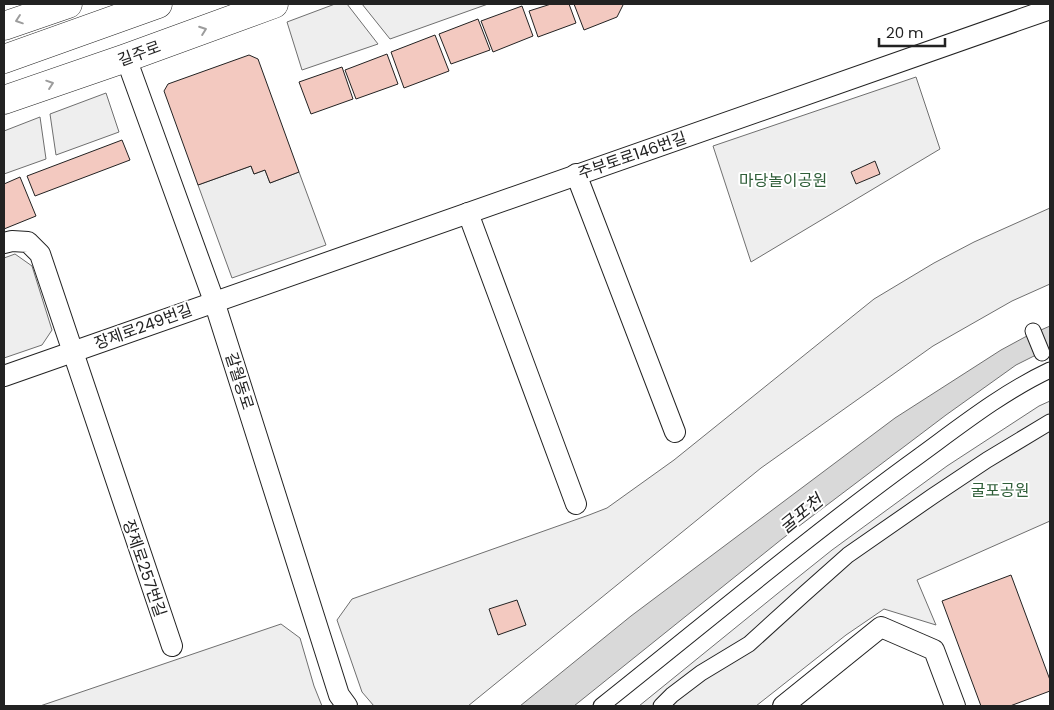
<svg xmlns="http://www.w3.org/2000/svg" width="1054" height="710" font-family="Poppins,'Noto Sans KR',sans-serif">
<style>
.green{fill:#eee;stroke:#6f6f6f}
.parking{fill:#ededed;stroke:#6f6f6f}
.water{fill:#d9d9d9;stroke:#6f6f6f}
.building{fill:#f3c9c0;stroke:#222}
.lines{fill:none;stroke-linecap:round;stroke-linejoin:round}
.pedestrian-casing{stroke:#222;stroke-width:17}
.minor-casing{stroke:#222;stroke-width:22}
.secondary-casing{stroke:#222;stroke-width:29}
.pedestrian{stroke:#fff;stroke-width:15}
.minor{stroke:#fff;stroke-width:20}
.secondary{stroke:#fff;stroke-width:28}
.oneway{stroke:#9c9c9c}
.labels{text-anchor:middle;stroke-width:4;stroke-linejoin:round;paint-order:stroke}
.street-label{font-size:16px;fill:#222;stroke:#fff}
.park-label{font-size:16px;fill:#2f5e38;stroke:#fff}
.water-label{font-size:18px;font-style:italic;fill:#222;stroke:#fff}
</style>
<rect width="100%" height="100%" fill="#fff"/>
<g class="green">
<polygon points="335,4 347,4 378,44 302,70 287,22"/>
<polygon points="362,4 488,4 390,39"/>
<polygon points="916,77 940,149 751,262 713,146"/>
<polygon points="106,93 119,132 56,155 50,114"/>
<polygon points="40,117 46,159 4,174 4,131"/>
<polygon points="1050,208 1050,284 1012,301 933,346 761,468 468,706 374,706 362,692 337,620 352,599 589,515 607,508 674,460 874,299 934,263 974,242"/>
<polygon points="15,254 32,266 52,330 42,345 4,358 4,258"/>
<polygon points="1050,401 1050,521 917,580 936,625 884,609 846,635 756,706 639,706 777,594 832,550 947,466 1039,406"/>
<polygon points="281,624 300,638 314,686 322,706 40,706"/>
</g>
<polygon class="parking" points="251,166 254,174 265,170 270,183 299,172 326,245 232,278 198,185"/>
<polygon class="water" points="1050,326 1050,348 1016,365 946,415 782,539 574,706 520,706 631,616 895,418 1001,350 1025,337"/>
<g class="building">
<polygon points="551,4 569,4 576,23 538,37 529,11"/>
<polygon points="574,4 623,4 623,5 617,17 584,30"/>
<polygon points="522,6 533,36 493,52 481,21"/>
<polygon points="478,19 490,50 451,64 439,34"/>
<polygon points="435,35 449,71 404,88 391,52"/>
<polygon points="387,54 398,84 356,99 345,70"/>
<polygon points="249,55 258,59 299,172 270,183 265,170 254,174 251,166 198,185 164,91 168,84"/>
<polygon points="342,67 353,99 311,114 299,82"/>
<polygon points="122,140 130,160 35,196 27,176"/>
<polygon points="875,161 880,174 856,184 851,172"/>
<polygon points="20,177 36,216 4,229 4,184"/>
<polygon points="1011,575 1050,680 1050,691 1010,706 981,706 942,601"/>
<polygon points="517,600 526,625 498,635 489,609"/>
</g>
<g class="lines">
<defs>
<g id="pedestrian">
<polyline points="1033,331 1042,353"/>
<path d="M601 706C703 625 803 541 908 464 954 431 999 394 1050 370"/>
<polyline points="661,706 672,695 701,673 749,644 803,595 848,555 933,496 987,460 1050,422"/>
</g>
<g id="minor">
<polyline points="126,58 214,301 339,695 347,706"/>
<polyline points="576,174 675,432"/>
<polyline points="468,213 576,504"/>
<polyline points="4,243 12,241 28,242 40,254 172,646"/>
<polyline points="4,376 1050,9"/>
<polyline points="783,706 881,627 934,650 955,706"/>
</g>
<g id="secondary">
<polyline points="4,26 68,4"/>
<polyline points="4,59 158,4"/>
<polyline points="4,100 126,58 274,4"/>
</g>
</defs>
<use href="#pedestrian" class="pedestrian-casing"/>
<use href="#minor" class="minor-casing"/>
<use href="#secondary" class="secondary-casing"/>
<use href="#pedestrian" class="pedestrian"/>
<use href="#minor" class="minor"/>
<use href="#secondary" class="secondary"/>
</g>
<defs><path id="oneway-chevron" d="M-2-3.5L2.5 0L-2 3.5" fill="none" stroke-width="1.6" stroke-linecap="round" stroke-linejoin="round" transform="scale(1.25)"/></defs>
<g class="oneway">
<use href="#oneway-chevron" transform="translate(19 20) rotate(161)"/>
<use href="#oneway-chevron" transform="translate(203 30) rotate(-20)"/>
<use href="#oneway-chevron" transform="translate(50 84) rotate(-19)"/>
</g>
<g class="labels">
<g class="street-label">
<text transform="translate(139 53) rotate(-20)" y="6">길주로</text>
<text transform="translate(632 155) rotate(-19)" y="6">주부토로146번길</text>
<text transform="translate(143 326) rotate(-20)" y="6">장제로249번길</text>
<text transform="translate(240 381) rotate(72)" y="6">갈월동로</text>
<text transform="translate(145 568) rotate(71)" y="6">장제로257번길</text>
</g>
<g class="park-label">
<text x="783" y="186">마당놀이공원</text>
<text x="1000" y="496">굴포공원</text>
</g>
<g class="water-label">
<text transform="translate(801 514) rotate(-39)" y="6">굴포천</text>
</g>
</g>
<rect width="1054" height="710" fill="none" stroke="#222222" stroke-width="10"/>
<path d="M879 38v8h66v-8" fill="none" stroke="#222222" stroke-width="2.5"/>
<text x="886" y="38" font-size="15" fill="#222222" stroke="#ffffff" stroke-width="4" paint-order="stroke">20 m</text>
</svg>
